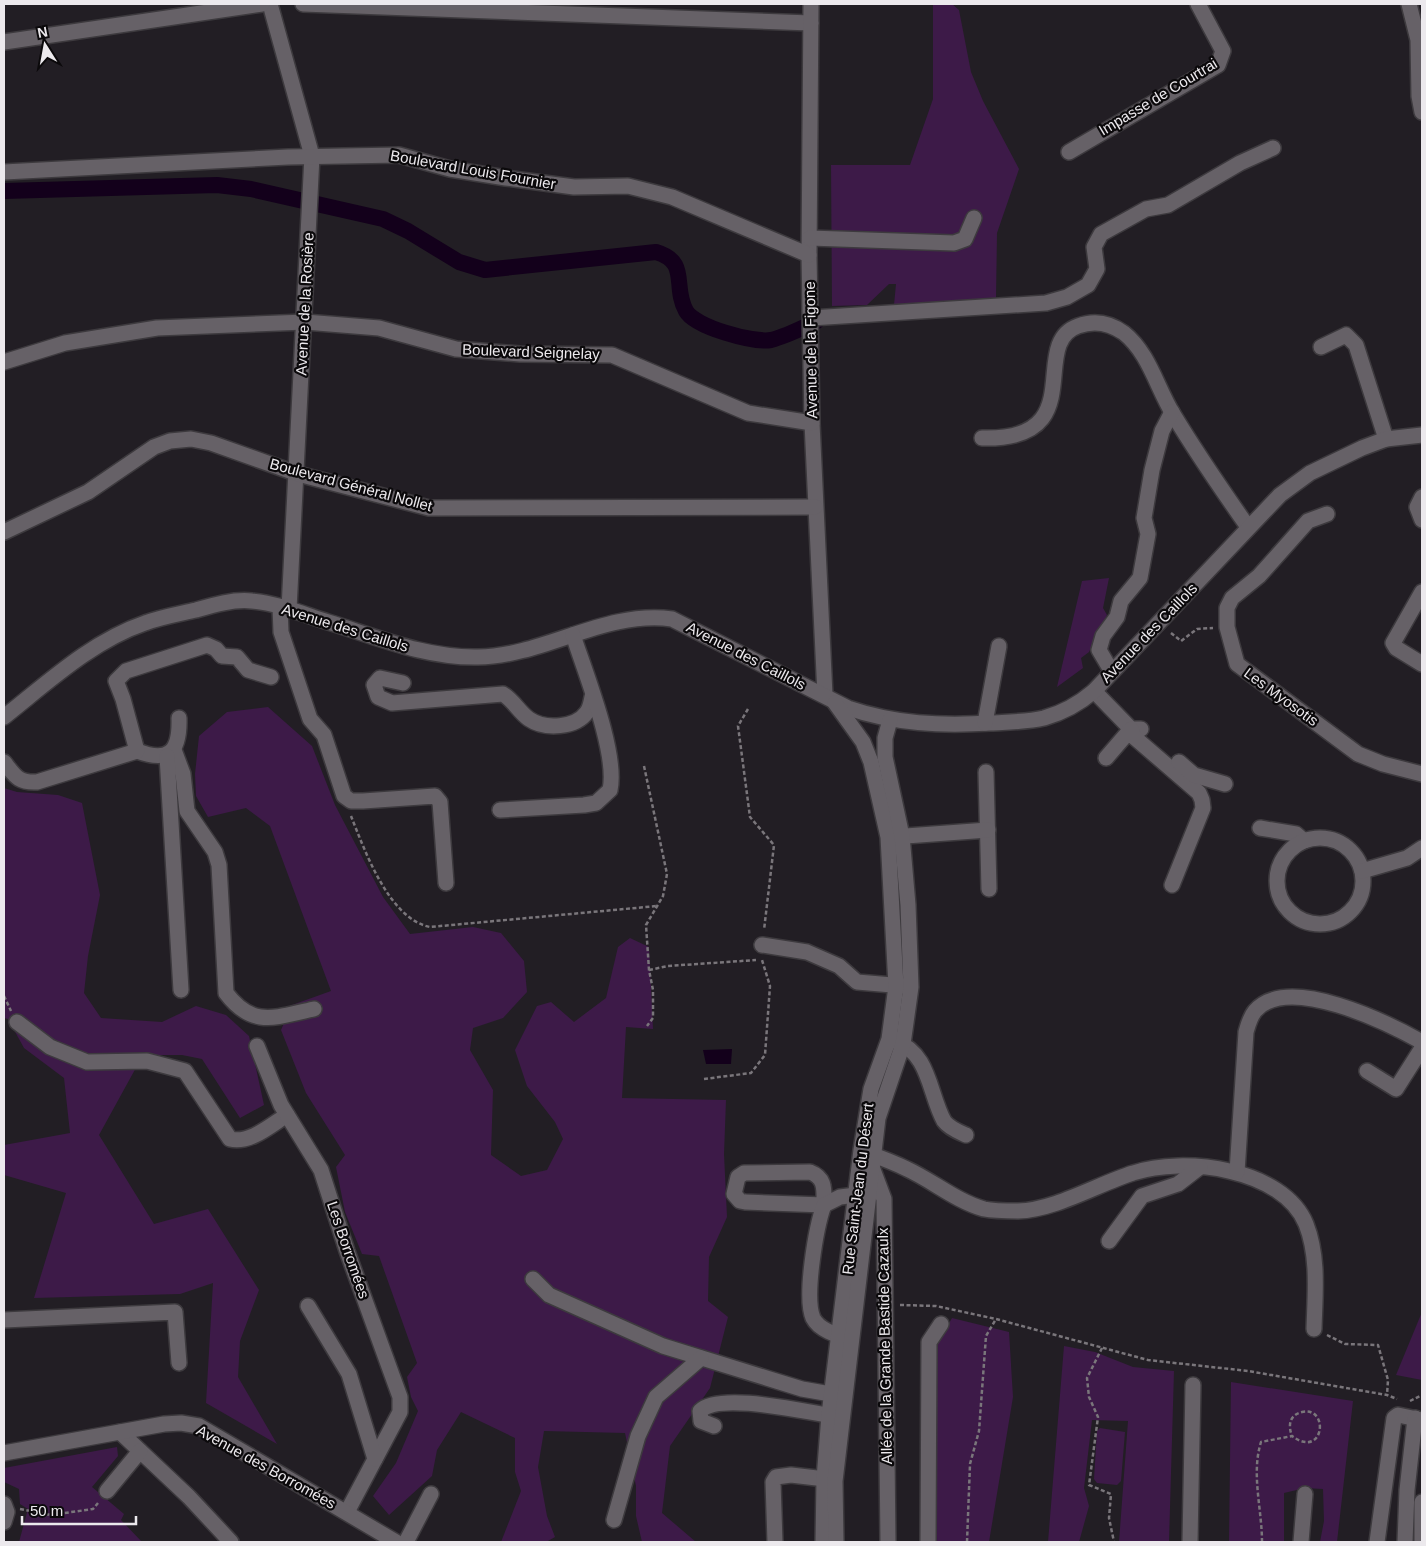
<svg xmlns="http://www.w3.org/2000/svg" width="1426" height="1546" font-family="Helvetica,sans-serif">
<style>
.green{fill:#3d1a48}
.water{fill:#13001b}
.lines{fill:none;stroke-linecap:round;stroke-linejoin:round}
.canal{stroke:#13001b;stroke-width:16}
.minor-casing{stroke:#3d3a3e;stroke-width:18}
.path{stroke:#7a767b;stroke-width:2.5;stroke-dasharray:4 2.5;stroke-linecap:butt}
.minor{stroke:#666167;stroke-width:15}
.labels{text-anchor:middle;stroke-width:4.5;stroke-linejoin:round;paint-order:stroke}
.street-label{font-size:15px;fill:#ece9ed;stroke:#0b090b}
</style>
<rect width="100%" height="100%" fill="#221e24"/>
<g class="green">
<polygon points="933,4 952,4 959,10 971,72 983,101 1019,169 997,233 996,298 894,305 896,284 889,284 867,305 832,306 831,165 910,165 933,99"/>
<polygon points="1109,578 1103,608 1107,615 1089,652 1081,658 1083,668 1057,687 1082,581"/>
<polygon points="268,707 312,746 335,805 383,897 410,934 473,927 501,933 524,961 527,992 503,1018 473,1028 470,1050 493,1090 491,1155 521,1176 547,1170 563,1139 555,1122 527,1086 515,1050 537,1006 551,1002 574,1022 606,998 618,947 630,938 649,947 653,1029 626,1027 622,1098 726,1100 724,1154 727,1217 709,1257 708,1301 728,1317 710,1388 670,1446 662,1513 696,1542 642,1542 636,1516 636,1486 625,1433 544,1431 538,1467 547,1516 555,1537 546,1542 501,1542 521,1491 515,1472 515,1438 461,1412 437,1450 432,1476 389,1515 373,1496 396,1463 418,1411 411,1397 407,1377 417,1363 379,1256 362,1254 345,1212 336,1167 345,1155 306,1093 281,1030 292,1005 331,991 270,826 246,808 208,817 196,796 195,774 199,736 227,712"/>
<polygon points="4,788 17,792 58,795 82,803 100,895 88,956 84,993 101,1018 162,1022 196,1006 226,1015 249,1036 264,1105 240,1118 202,1059 182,1055 143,1055 99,1135 154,1224 208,1209 259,1290 240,1341 238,1377 277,1444 206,1403 213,1283 180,1294 34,1298 66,1193 4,1175 4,1145 70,1133 64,1078 24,1048 8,1019 4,1018"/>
<polygon points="1422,1312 1422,1380 1396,1375"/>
<polygon points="952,1318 1009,1332 1013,1397 989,1542 935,1542 935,1348"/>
<polygon points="1064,1346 1095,1352 1133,1367 1174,1371 1169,1542 1119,1542 1128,1421 1092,1420 1084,1488 1089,1506 1079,1542 1048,1542"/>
<polygon points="1231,1382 1353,1401 1337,1542 1320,1542 1324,1521 1323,1489 1305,1488 1284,1493 1284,1542 1229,1542"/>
<polygon points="1100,1428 1125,1432 1121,1481 1117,1485 1097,1483 1094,1479 1097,1431"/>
<polygon points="117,1447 118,1456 92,1487 124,1514 121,1520 142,1542 19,1542 28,1509 20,1504 19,1489 4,1482 4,1468"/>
</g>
<polygon class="water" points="732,1049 731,1064 706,1064 703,1050"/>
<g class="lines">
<path class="canal" d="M4 191 217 185 251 189 383 219 408 231 459 262 485 270 656 252C690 262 672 286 686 311 695 327 753 343 771 340 787 336 802 328 817 321"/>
<defs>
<g id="minor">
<polyline points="270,4 312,156 289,609"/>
<polyline points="303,4 811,23"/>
<polyline points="811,4 809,255 812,423 825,695"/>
<polyline points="1409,4 1418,40 1419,96 1422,112"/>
<polyline points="4,42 262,4"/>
<polyline points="1069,152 1218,65 1223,51 1198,4"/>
<polyline points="4,172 288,157 399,155 450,169 506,178 574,187 628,186 672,197 809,255"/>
<polyline points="810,238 954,243 965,239 974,218"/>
<polyline points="811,318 1046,303 1067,297 1088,285 1097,269 1094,247 1101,234 1146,209 1168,205 1240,163 1273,148"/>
<polyline points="1321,347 1346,335 1356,345 1386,439"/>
<polyline points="4,362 65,343 157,328 305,322 379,328 456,349 520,354 612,355 748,413 812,423"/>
<path d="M982 438C1093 441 1027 344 1078 326 1094 320 1110 323 1124 333 1149 353 1157 388 1173 414 1196 452 1222 490 1248 527"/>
<polyline points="1422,497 1417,507 1422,520"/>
<polyline points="1327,514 1308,521 1259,576 1232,598 1227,608 1227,627 1237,664 1358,754 1383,764 1422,774"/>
<polyline points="4,532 88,492 154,447 170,441 191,439 211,443 298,474 429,508 815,507"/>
<polyline points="1422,592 1393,643 1396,648 1422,664"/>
<polyline points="280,607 281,632 310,719 324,735 344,796 351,801 363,801 435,796 440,802 446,883"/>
<polyline points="1112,672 1099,650 1103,636 1117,617 1121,601 1140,578 1148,534 1144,518 1152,470 1162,431 1172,412"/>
<path d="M403 683 380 678 374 685 378 697 392 703 503 694C514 701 519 712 529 719 545 730 576 728 587 712 590 708 591 702 592 697"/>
<polyline points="1094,691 1131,729 1141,729"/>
<path d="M4 717C47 683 92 641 145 623 161 617 179 614 196 610 213 605 233 599 252 601 277 603 303 614 328 622 377 637 425 658 478 657 545 656 604 610 672 619L848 708C895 724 941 726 991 723 1008 722 1027 722 1044 718 1062 713 1080 703 1094 691L1280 495 1310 473 1362 448 1386 439 1422 435"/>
<polyline points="985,723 999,646"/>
<path d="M174 750 183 774 187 811 215 852 219 865 226 993C253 1029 276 1017 314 1009"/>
<path d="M137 751C169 763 180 752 179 718"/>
<polyline points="167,756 181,990"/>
<polyline points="1106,758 1131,729 1134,737 1199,793 1202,800 1203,808 1172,885"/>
<path d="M4 762C15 776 18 783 37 782L137 751 123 699 116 681 126 671 207 645 216 649 222 656 237 657 248 670 271 677"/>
<polyline points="1179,762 1194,775 1225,784"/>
<polyline points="986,772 989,889"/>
<path d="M500 810 584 805 596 803 610 790C618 754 585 672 573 635"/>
<polyline points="1260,828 1296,834 1304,841"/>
<polyline points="892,837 988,830"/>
<circle cx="1320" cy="881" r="43"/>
<polyline points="1362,871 1407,858 1422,848"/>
<polyline points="762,945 807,952 839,966 857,982 904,986"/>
<path d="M17 1022 50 1047 87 1062 147 1061 185 1071 230 1139C250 1144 271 1125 287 1115"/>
<path d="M895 1041C930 1053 929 1094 944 1121 949 1128 959 1132 966 1135"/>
<polyline points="257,1046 281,1105 321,1170 347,1251 400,1397 400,1412 347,1512"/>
<polyline points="1367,1071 1396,1089 1422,1048"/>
<path d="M865 1152C879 1157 893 1162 907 1169 933 1181 956 1201 984 1209 994 1211 1008 1211 1018 1211 1055 1210 1098 1184 1133 1173 1183 1156 1283 1168 1306 1224 1319 1257 1315 1294 1314 1329"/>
<polyline points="872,1167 884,1199 888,1542"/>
<path d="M810 1172C826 1178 824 1190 824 1205L745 1202 740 1201 734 1194 738 1177 744 1173Z"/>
<path d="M1237 1172 1246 1032C1248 1025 1250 1017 1255 1011 1288 973 1388 1023 1422 1042"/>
<polyline points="1109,1241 1142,1196 1178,1184 1200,1167"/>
<polyline points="533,1279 549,1295 663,1346 802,1389 842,1396"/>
<polyline points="308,1306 349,1374 375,1459"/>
<polyline points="4,1320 175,1312 179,1363"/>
<path d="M849 1338C836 1335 819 1330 813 1318 804 1297 816 1227 824 1205L840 1197 864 1194"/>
<path d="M714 1426 701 1421 700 1411C720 1391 809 1413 839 1417"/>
<polyline points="120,1432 189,1497 231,1542"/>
<polyline points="4,1453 164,1424 181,1423 199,1426 396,1542"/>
<polyline points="107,1491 140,1451"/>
<polyline points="4,1504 7,1512 4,1522"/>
<polyline points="614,1520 638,1436 656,1397 701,1358"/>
<polyline points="406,1542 431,1494"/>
<polyline points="775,1542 773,1482 776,1477 791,1475 834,1480"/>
<polyline points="823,1542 824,1479 829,1415 861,1150 871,1089 889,1039 896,986 888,837 871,762 863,742 835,703"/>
<polyline points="836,1542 835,1481 878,1118 903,1044 911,987 908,905 902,836 885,757 885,738 890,720"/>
<polyline points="928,1542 929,1342 941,1324"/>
<polyline points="1190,1542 1193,1385"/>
<polyline points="1301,1542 1305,1494"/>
<polyline points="1377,1542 1394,1418 1398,1415 1422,1420"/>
<polyline points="1405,1542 1407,1490 1415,1418"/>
<polyline points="1422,1542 1422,1502"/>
</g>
</defs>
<use href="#minor" class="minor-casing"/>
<g class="path">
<polyline points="1171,633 1181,641 1197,629 1213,628"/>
<polyline points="748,709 738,726 750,817 774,845 764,930"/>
<polyline points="644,766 667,874 663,896 646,925 649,970 653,990 653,1018 647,1026"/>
<path d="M351 816C365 851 389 919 430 927L657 906"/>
<polyline points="649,970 668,966 756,960"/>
<polyline points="4,996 11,1011"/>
<polyline points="704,1079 751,1073 765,1055 770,986 762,960"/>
<polyline points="900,1305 936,1306 996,1319 1148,1360 1248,1371 1387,1395 1397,1399"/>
<polyline points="1327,1335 1345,1344 1378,1345 1388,1380 1387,1395"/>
<polyline points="1102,1348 1087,1378 1089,1397 1098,1417 1089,1485 1111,1494 1109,1518 1114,1542"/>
<polyline points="1410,1401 1422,1395"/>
<polyline points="20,1509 51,1515 93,1509 98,1503"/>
<polyline points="967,1542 970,1464 979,1431 986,1336 996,1319"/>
<path d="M1262 1542C1262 1509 1251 1474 1261 1442L1292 1436C1324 1460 1330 1406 1302 1412 1289 1415 1288 1426 1292 1436"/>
</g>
<use href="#minor" class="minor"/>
</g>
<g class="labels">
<g class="street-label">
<text transform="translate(1158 97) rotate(-31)" y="5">Impasse de Courtrai</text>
<text transform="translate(473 170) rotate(10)" y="5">Boulevard Louis Fournier</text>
<text transform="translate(305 304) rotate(-87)" y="5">Avenue de la Rosière</text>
<text transform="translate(811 350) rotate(-91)" y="5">Avenue de la Figone</text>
<text transform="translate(531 352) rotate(2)" y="5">Boulevard Seignelay</text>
<text transform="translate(351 485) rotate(15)" y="5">Boulevard Général Nollet</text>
<text transform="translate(345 628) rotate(17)" y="5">Avenue des Caillols</text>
<text transform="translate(1149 633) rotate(-46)" y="5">Avenue des Caillols</text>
<text transform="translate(746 656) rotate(27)" y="5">Avenue des Caillols</text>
<text transform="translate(1281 697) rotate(36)" y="5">Les Myosotis</text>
<text transform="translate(858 1189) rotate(-83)" y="5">Rue Saint-Jean du Désert</text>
<text transform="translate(348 1250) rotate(71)" y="5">Les Borromées</text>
<text transform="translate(885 1346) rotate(-91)" y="5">Allée de la Grande Bastide Cazaulx</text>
<text transform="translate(266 1467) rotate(29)" y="5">Avenue des Borromées</text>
</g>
</g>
<rect width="1426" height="1546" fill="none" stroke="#ece9ed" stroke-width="10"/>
<g transform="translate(45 45) rotate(349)" stroke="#0b090b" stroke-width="4" paint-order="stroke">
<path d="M0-4L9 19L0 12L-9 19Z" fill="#ece9ed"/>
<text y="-8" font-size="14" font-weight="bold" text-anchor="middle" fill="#ece9ed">N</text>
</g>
<path d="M22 1516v8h114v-8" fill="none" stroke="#ece9ed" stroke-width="2.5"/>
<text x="30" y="1516" font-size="15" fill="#ece9ed" stroke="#0b090b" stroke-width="4" paint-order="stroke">50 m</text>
</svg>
